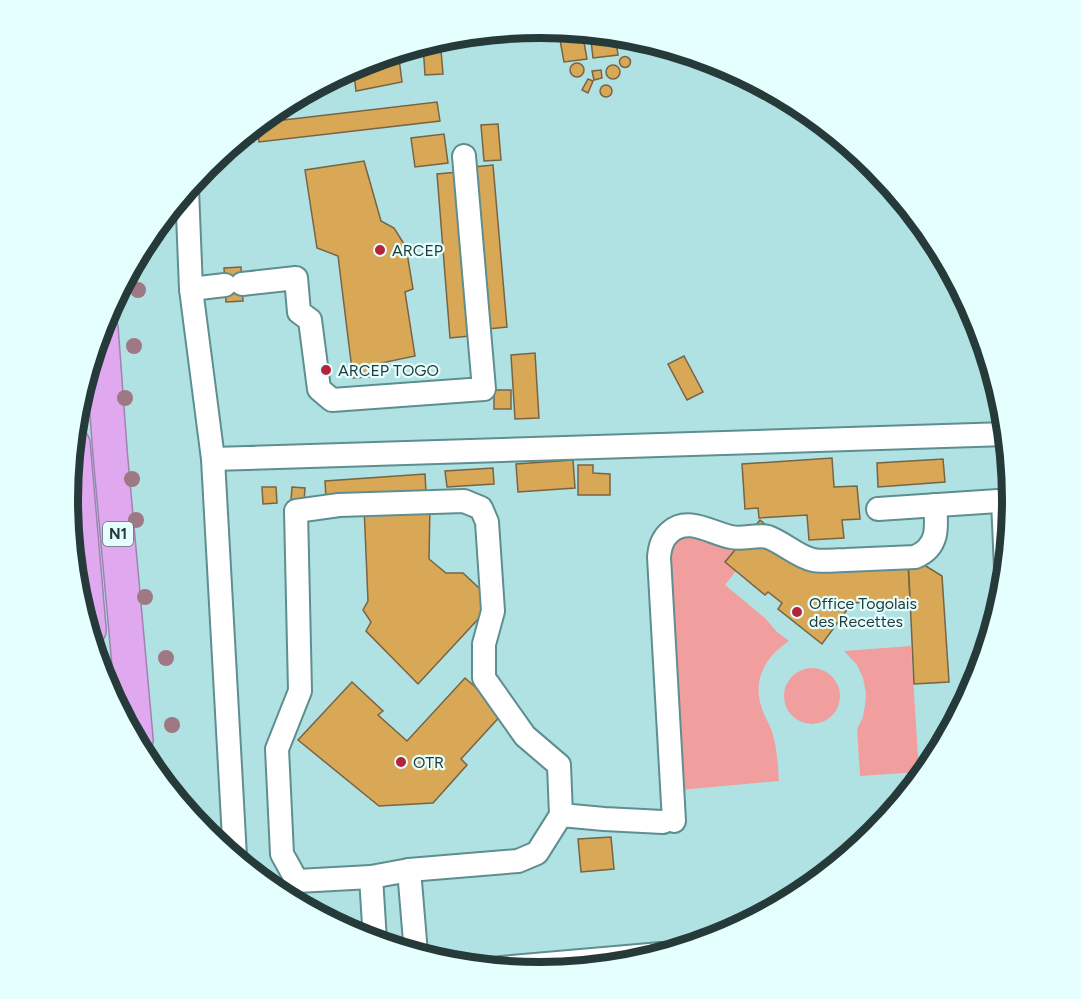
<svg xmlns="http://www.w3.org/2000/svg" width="1081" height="999" font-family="Figtree,sans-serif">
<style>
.green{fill:#f19e9f}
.building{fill:#d8a856;stroke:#776445;stroke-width:1.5}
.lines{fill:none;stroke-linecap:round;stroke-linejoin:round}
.minor-casing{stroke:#5e8e8f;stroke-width:26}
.highway-casing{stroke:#9e82b0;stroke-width:36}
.minor{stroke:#fff;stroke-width:22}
.highway{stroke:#dfa8ef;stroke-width:33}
.tree{fill:#9e7882}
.poi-dot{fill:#b5233b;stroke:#e5fefe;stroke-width:2}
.labels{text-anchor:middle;stroke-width:4.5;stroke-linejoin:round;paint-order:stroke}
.shield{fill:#e5fefe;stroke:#5f7575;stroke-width:1.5}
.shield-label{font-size:15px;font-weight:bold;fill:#263a3a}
.poi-label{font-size:16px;fill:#263a3a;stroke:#e5fefe;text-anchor:start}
.rim{fill:none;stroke:#263a3a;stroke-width:8}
</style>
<rect width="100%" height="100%" fill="#b0e2e4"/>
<g class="green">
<path d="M687 533C710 539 727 543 746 558L725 585 765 618 777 632 789 641C765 657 752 680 762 709 765 718 771 726 773 735 777 749 778 766 779 781L680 790 669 544Z"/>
<polygon points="911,646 919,772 860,776 857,729 863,717 865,705 866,693 863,678 857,665 844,651"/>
<circle cx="812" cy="696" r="28"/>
</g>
<g class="building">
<polygon points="558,29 582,31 587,59 564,62"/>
<polygon points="590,32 615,34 618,55 593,58"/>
<polygon points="440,39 443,74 425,75 423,44"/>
<polygon points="398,51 402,82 356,91 353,67 360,63"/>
<circle cx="625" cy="62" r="5.5"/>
<circle cx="577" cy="70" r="7"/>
<circle cx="613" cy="72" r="7"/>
<polygon points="601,70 602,78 594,80 592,71"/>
<polygon points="588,79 593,81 588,93 582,90"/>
<circle cx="606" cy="91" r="6"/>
<polygon points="437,102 440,121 259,142 257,124 258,123"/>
<polygon points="498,124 501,160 484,161 481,125"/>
<polygon points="251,128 254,142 229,147"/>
<polygon points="444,134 448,163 415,167 411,138"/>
<polygon points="364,161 381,221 394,228 406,247 413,289 405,292 415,356 381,363 381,376 353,378 338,256 317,248 305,170"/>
<polygon points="493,165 507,327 488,329 473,167"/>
<polygon points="458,172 470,336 450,338 437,174"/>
<polygon points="241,267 243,301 226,302 224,268"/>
<polygon points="535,353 539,418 515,419 511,355"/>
<polygon points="684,356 703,392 687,400 668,364"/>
<rect x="494" y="390" width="17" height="19"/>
<polygon points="832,458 834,487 857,486 860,519 842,520 844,538 809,540 807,515 759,518 758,508 745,509 742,464"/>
<polygon points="943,459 945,482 878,487 877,463"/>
<polygon points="573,460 575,488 518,492 516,464"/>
<polygon points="578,465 593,465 593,473 610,474 610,495 578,495"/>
<polygon points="493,468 494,484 447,487 445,471"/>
<polygon points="425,474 426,492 326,499 325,481"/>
<polygon points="262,487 276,487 277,503 263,504"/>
<polygon points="292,487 305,488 304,501 291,500"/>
<polygon points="430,505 429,559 446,573 463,573 494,602 418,684 366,631 371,622 363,610 368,601 364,506"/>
<polygon points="760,520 799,552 907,546 910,600 852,603 822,644 778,609 782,603 768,592 765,595 725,562"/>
<polygon points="908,555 942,576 949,682 914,684"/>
<polygon points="465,678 504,712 461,759 467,765 433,803 379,806 298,740 352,682 383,711 378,715 407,741"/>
<polygon points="611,837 614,869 581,872 578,839"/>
</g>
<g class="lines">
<defs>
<g id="minor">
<polyline points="187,189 191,289 213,459 235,857"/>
<polyline points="242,284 296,278 299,312 310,320 319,389 332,400 484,389 464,156"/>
<polyline points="191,289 225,285"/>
<polyline points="213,459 1007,434"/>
<polyline points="1003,501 1006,568"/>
<polyline points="878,509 1013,500"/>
<polyline points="561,815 559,765 525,736 484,678 484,644 493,611 487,522 481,508 464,501 339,505 296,511 300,691 277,749 282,854 297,881 371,877 409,870 518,861 537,853 561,815 604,819 663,822"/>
<path d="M674 821 659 557C660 547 662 539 670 532 688 516 711 533 731 537 743 540 756 534 768 537 784 543 798 557 813 560 823 562 835 560 846 560 869 559 892 558 915 557 939 547 937 527 935 505"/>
<polyline points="409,870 416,953"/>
<polyline points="371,877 375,941"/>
<polyline points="501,968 661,954"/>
</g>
<g id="highway">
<polyline points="101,329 110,452 136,740"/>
<polyline points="73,444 89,630"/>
</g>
</defs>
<use href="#minor" class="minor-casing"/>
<use href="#highway" class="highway-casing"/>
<use href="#minor" class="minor"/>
<use href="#highway" class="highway"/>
</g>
<g class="tree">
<circle cx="138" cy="290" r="8"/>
<circle cx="134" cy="346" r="8"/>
<circle cx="125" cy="398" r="8"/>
<circle cx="132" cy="479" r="8"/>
<circle cx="136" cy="520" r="8"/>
<circle cx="145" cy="597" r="8"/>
<circle cx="166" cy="658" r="8"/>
<circle cx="172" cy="725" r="8"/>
</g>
<g class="poi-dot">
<circle cx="380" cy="250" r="6"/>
<circle cx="326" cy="370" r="6"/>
<circle cx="797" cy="612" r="6"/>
<circle cx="401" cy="762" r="6"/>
</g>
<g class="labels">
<rect class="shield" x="103" y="522" width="30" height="24" rx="4.5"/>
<g class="shield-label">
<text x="118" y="539">N1</text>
</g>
<g class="poi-label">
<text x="392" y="256">ARCEP</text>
<text x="338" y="376">ARCEP TOGO</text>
<text x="809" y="609">Office Togolais<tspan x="809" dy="18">des Recettes</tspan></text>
<text x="413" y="768">OTR</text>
</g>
</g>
<path d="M0 0H1081V999H0ZM78 500a462 462 0 1 1 924 0a462 462 0 1 1-924 0Z" fill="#e5fefe" fill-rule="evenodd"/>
<path class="rim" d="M78 500a462 462 0 1 1 924 0a462 462 0 1 1-924 0Z"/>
</svg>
